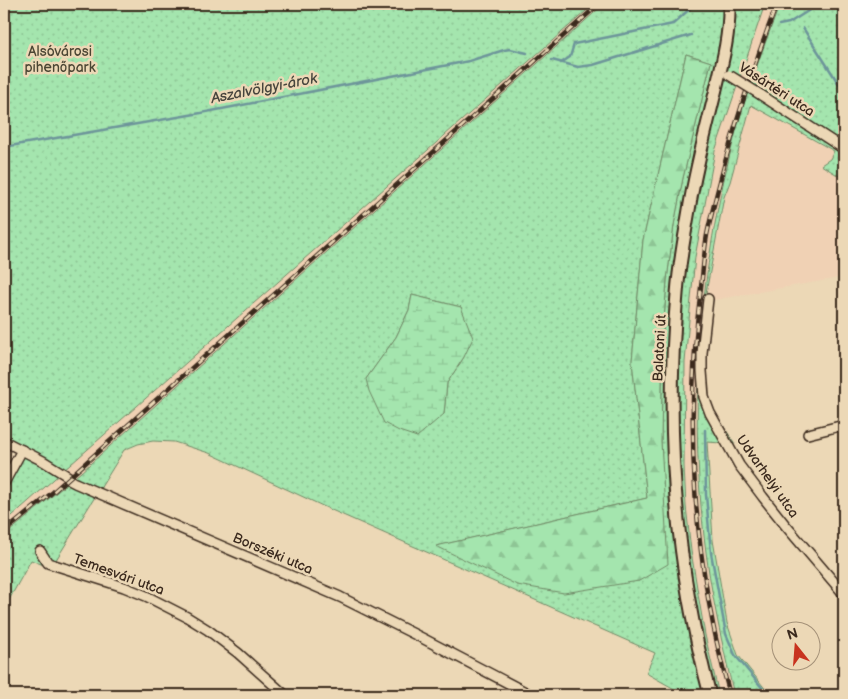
<svg xmlns="http://www.w3.org/2000/svg" width="848" height="699" font-family="'Balsamiq Sans',sans-serif">
<style>
.built{fill:#f0d1b4}
.grass{fill:url(#grass-dots);stroke:#708866;fill-rule:evenodd}
.forest{fill:url(#forest-firs);stroke:#708866}
.wetland{fill:url(#wetland-marsh);stroke:#708866}
.lines{fill:none;stroke-linecap:round;stroke-linejoin:round}
.stream{stroke:#6d959a;stroke-width:2.5}
.street-casing{stroke:#3b2a1e;stroke-width:12}
.secondary-casing{stroke:#3b2a1e;stroke-width:15}
.street{stroke:#ecd8b6;stroke-width:9}
.secondary{stroke:#ecd8b6;stroke-width:11}
.rail-casing{stroke:#3b2a1e;stroke-width:4.5}
.rail{stroke:#ecd8b6;stroke-width:2.5;stroke-dasharray:8;stroke-linecap:butt}
.street-bridge-casing{stroke:#3b2a1e;stroke-width:12;stroke-linecap:butt}
.street-bridge{stroke:#ecd8b6;stroke-width:9}
.labels{text-anchor:middle;stroke-width:5;stroke-linejoin:round;paint-order:stroke}
.park-label{font-size:14px;fill:#4b4634;stroke:#ecd8b6}
.street-label{font-size:14px;fill:#3b2a1e;stroke:#ecd8b6}
.water-label{font-size:15px;font-style:italic;fill:#47453d;stroke:#ecd8b6}
</style>
<defs>
<pattern id="grass-dots" width="8" height="8" patternUnits="userSpaceOnUse" patternTransform="scale(1.25)"><rect width="8" height="8" fill="#a4e5ae"/><path d="M2 2h.1M6 6h.1" fill="none" stroke="#8ec595" stroke-width="1.8" stroke-linecap="round"/></pattern>
<pattern id="forest-firs" width="22" height="20" patternUnits="userSpaceOnUse" patternTransform="scale(1.25)"><rect width="22" height="20" fill="#a4e5ae"/><path d="M5 1l3.5 6h-7zM16 11l3.5 6h-7z" fill="#8ec595"/></pattern>
<pattern id="wetland-marsh" width="20" height="14" patternUnits="userSpaceOnUse" patternTransform="scale(1.25)"><rect width="20" height="14" fill="#a4e5ae"/><path d="M1 5h8M5 5V1M11 12h8M15 12V8" fill="none" stroke="#8ec595"/></pattern>
</defs>
<rect width="100%" height="100%" fill="#ecd8b6"/>
<filter id="ink" filterUnits="userSpaceOnUse"><feTurbulence type="fractalNoise" baseFrequency=".02" numOctaves="2"/><feDisplacementMap in="SourceGraphic" scale="10" xChannelSelector="R" yChannelSelector="G"/><feConvolveMatrix kernelMatrix="1 2 1 2 8 2 1 2 1" color-interpolation-filters="sRGB"/></filter>
<g filter="url(#ink)">
<g class="built">
<polygon points="594,4 604,4 81,472 4,536 4,523"/>
<polygon points="765,4 780,4 755,70 744,103 721,192 713,233 703,299 697,384 699,480 704,536 721,637 734,695 719,695 705,635 698,594 691,551 686,506 684,466 685,362 695,257 715,151"/>
<polygon points="751,105 834,152 830,159 821,165 844,179 844,277 713,300 711,298 705,298 724,197 730,182"/>
</g>
<g class="grass">
<polygon points="4,4 594,4 4,523 4,476 17,452 4,446"/>
<path d="M604 4H765L715 151 695 257 685 362 684 466 686 506 691 551 698 594 705 635 719 695H677L678 691 646 673 655 653 327 508 209 453 174 442 153 441 138 444 124 450 51 568 31 560 4 609V536L81 472ZM686 54 711 62 683 178 674 225 667 280 663 333 661 441 662 474 639 581 437 546 647 498 632 361 643 240ZM412 295 461 307 466 322 464 357 447 383 444 414 366 379 396 337 409 310Z"/>
<path d="M780 4H844V179L821 165 830 159 834 151 751 105 730 182 724 197 705 298H711L713 300C707 331 699 373 711 404 717 418 727 431 735 444L707 442 713 540 727 623 738 655 767 691 773 695H734C722 643 710 590 704 536 687 391 702 243 744 103 755 70 767 37 780 4Z"/>
</g>
<polygon class="forest" points="686,54 711,62 683,178 674,225 667,280 663,333 661,441 668,564 639,581 564,593 517,585 436,546 647,498 632,361 643,240"/>
<polygon class="wetland" points="412,295 461,307 473,338 464,357 447,383 444,414 417,437 399,431 384,423 369,391 366,379 396,337 409,310"/>
<g class="lines">
<g class="stream">
<polyline points="783,8 803,4"/>
<polyline points="779,25 789,23 819,4"/>
<polyline points="803,28 844,92"/>
<polyline points="552,60 578,67 593,65 691,35"/>
<polyline points="561,63 570,57 574,44 673,24 694,5 698,4"/>
<polyline points="4,147 201,113 469,61 504,50 510,49 527,53"/>
<polyline points="705,430 706,495 711,553 726,634 735,655 768,695"/>
</g>
<defs>
<g id="street">
<polyline points="761,95 844,149"/>
<polyline points="708,299 702,353 702,371 704,397 710,413 739,465 763,497 786,526 844,594"/>
<polyline points="808,434 844,425"/>
<polyline points="4,441 43,461 69,477 71,481 75,483 340,597 424,639 531,695"/>
<polyline points="4,483 22,450"/>
<polyline points="40,551 48,563 124,587 146,596 187,617 208,630 238,653 285,695"/>
</g>
<path id="secondary" d="M710 695C675 564 665 429 677 294 679 264 685 234 690 204 696 167 706 130 715 93 722 64 730 34 729 4"/>
</defs>
<use href="#street" class="street-casing"/>
<use href="#secondary" class="secondary-casing"/>
<use href="#street" class="street"/>
<use href="#secondary" class="secondary"/>
<defs>
<g id="rail">
<polyline points="4,532 53,492 599,4"/>
<path d="M730 695C693 563 684 423 701 287 703 270 704 252 707 235 712 210 719 186 725 162 740 108 757 56 777 4"/>
</g>
</defs>
<use href="#rail" class="rail-casing"/>
<use href="#rail" class="rail"/>
<defs>
<polyline id="street-bridge" points="729,75 761,95"/>
</defs>
<use href="#street-bridge" class="street-bridge-casing"/>
<use href="#street-bridge" class="street-bridge"/>
</g>
</g>
<g class="labels">
<g class="park-label">
<text x="60" y="56">Alsóvárosi<tspan x="60" dy="16">pihenőpark</tspan></text>
</g>
<g class="street-label">
<text transform="translate(777 89) rotate(33)" y="5">Vásártéri utca</text>
<text transform="translate(659 348) rotate(-87)" y="5">Balatoni út</text>
<text transform="translate(768 476) rotate(55)" y="5">Udvarhelyi utca</text>
<text transform="translate(273 553) rotate(23)" y="5">Borszéki utca</text>
<text transform="translate(119 574) rotate(20)" y="5">Temesvári utca</text>
</g>
<g class="water-label">
<text transform="translate(264 88) rotate(-11)" y="5">Aszalvölgyi-árok</text>
</g>
</g>
<rect width="848" height="699" fill="none" stroke="#ecd8b6" stroke-width="20"/>
<rect x="10" y="10" width="828" height="679" fill="none" stroke="#3b2a1e" stroke-width="2" filter="url(#ink)"/>
<g transform="translate(796 646) rotate(343)"><circle r="24" fill="#ecd8b6" stroke="#a59279"/>
<path d="M0-4L9 19L0 12L-9 19Z" fill="#c8321e"/>
<text y="-8" font-size="14" font-weight="bold" text-anchor="middle" fill="#3b2a1e">N</text>
</g>
</svg>
